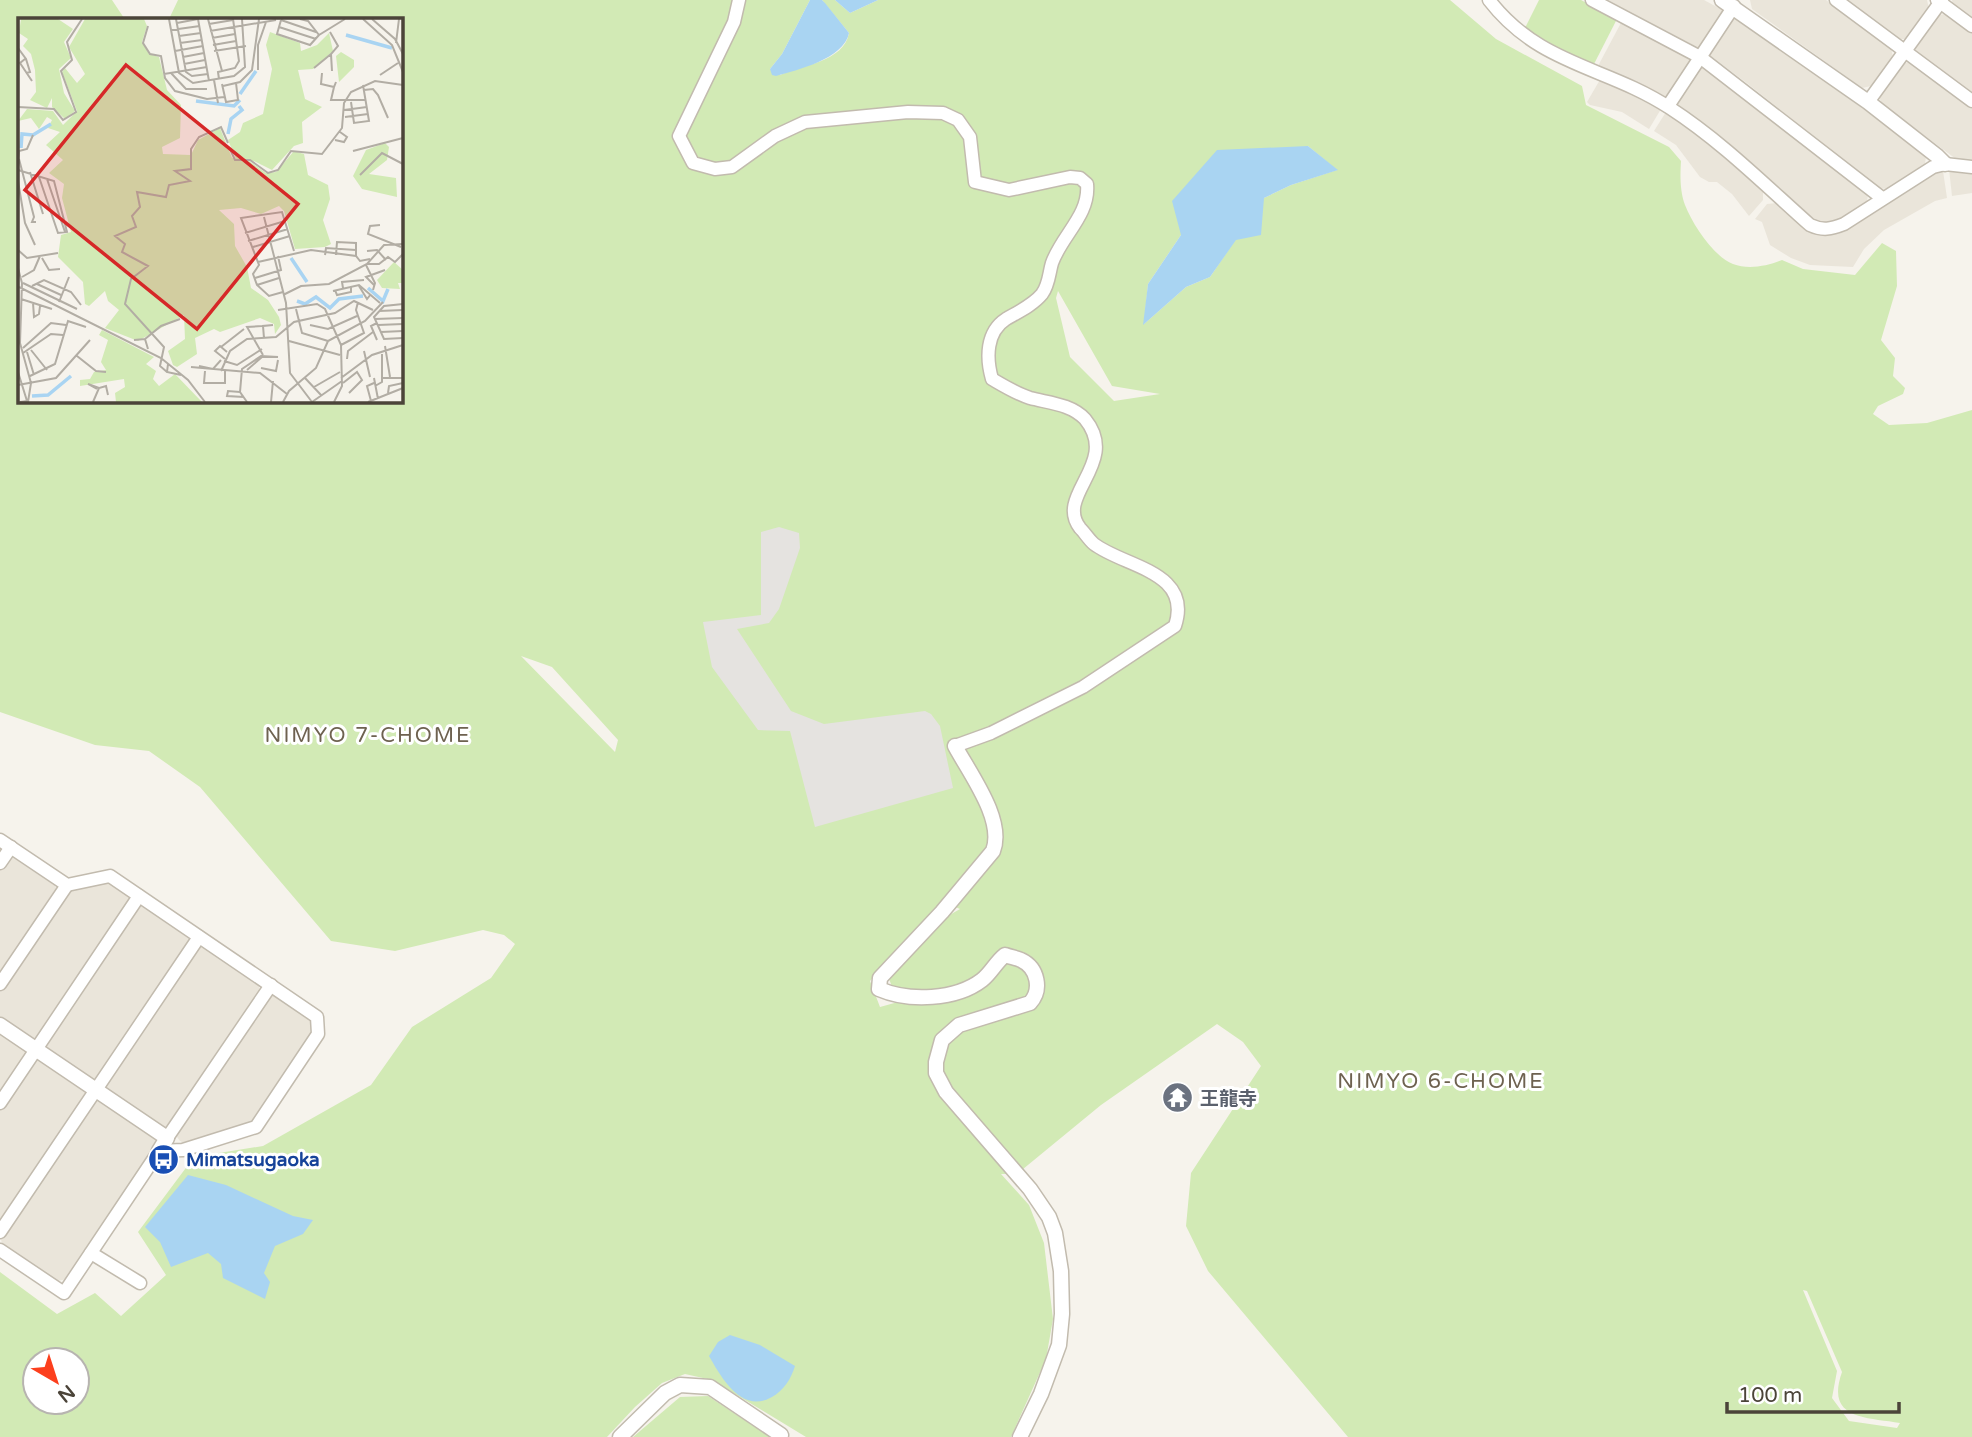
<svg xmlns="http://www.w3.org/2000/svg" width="1972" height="1437" font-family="'Varela Round','Noto Sans JP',sans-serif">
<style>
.residential{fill:#eae5da}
.green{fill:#d2eab5;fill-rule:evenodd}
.parking{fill:#e5e3e0}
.water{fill:#a9d4f2}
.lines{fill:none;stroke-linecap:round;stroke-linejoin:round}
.minor-casing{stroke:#c2bbae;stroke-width:15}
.tertiary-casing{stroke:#c2bbae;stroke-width:17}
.minor{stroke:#fff;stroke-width:12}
.tertiary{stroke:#fff;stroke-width:14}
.labels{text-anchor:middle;stroke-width:6;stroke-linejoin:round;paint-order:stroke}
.worship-label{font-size:19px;font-weight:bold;fill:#5b616d;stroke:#fff;text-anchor:start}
.transit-label{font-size:19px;font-weight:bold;fill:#164399;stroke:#fff;text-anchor:start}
.neighbourhood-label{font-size:21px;letter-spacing:2px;fill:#6e6250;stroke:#fff}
.inset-river{fill:none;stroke:#a9d4f2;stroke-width:3.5}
.inset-road{fill:none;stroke:#b2ada4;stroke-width:2}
.view{fill:#d62828;fill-opacity:0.15;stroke:#d62828;stroke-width:3.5}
.inset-edge{fill:none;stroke:#4b4439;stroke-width:3.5}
</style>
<rect width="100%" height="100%" fill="#f6f3ec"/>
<g class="residential">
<polygon points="1606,0 1704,0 1726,12 1701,49"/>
<polygon points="1750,0 1826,0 1891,48 1893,57 1871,86 1862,88 1752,9"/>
<polygon points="1844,0 1927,0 1929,9 1906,39 1896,39"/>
<polygon points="1952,0 1972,0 1972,20 1953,6"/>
<polygon points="1946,14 1972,33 1972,95 1916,53 1915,45 1938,15"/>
<polygon points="1733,16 1779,46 1926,156 1925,164 1887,189 1878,188 1748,84 1708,54"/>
<polygon points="1622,21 1694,59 1667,100 1598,66"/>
<polygon points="1909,62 1972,109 1972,161 1956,159 1881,103 1879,94 1901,64"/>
<polygon points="1701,63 1868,194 1867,202 1835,222 1818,223 1674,104"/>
<polygon points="1601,78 1661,109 1649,129 1622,112 1590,105 1587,102"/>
<polygon points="1666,112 1691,130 1763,191 1763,200 1749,216 1732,194 1717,182 1709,182 1700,177 1676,145 1654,131"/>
<polygon points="1949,169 1972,172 1972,193 1952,196"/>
<polygon points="1943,171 1947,198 1935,201 1884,230 1864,249 1853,267 1810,265 1791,258 1770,245 1762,222 1755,219 1767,204 1777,203 1812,232 1832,234 1934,173"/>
<polygon points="12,857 54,883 56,888 0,974 0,870 7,859"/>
<polygon points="105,883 111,884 126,895 129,898 127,903 38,1038 34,1040 0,1020 0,992 68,892"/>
<polygon points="141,905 186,933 190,939 98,1079 94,1081 49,1052 45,1047 46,1042 135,909"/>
<polygon points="202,947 209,949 258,982 260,991 165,1128 159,1127 108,1092 105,1084 197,950"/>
<polygon points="271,995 276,995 313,1018 315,1031 253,1122 184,1143 180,1141 177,1137 177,1130"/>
<polygon points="0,1030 24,1046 26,1055 0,1094"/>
<polygon points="37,1059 43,1060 86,1090 86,1094 0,1222 0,1110 31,1062"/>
<polygon points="97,1100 103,1101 154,1135 157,1145 67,1279 57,1281 7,1249 2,1244 1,1239 91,1103"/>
</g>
<g class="green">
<path d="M0 0H112L124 18 140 19H19V401H401V19H169L178 0H810L782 54 770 69 780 75C801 65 844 62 849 33L822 0H835L850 13 878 0H1450L1496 39 1582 86 1586 105 1669 147 1681 161C1680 176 1680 192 1685 205 1693 225 1713 256 1733 264 1748 270 1768 266 1782 260L1803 269 1855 275 1882 243 1896 251 1897 286 1881 340 1895 358 1893 376 1905 388 1903 394 1878 406 1873 414 1889 425 1927 423 1972 410V1437H1348L1208 1271 1186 1226 1191 1173 1261 1066 1243 1042 1217 1024 1101 1105 1017 1174H1001L1029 1205 1044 1243 1053 1319 1046 1359 1011 1437H806L712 1380 685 1374 662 1383 635 1407 607 1437H0V1272L57 1314 95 1293 121 1316 166 1275 138 1232 194 1157 263 1146 371 1085 412 1027 491 978 515 944 504 935 483 930 395 951 331 941 200 787 149 751 95 745 0 712ZM1308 146 1337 170 1291 185 1264 198 1210 277 1186 287 1144 324 1148 284 1181 235ZM1058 291 1112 386 1160 394 1114 401 1070 357 1056 298ZM521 656 552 667 618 740 615 752ZM944 902 960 909 915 935ZM884 966 898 1002 880 1007 870 981ZM1803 1290 1807 1291 1842 1372C1825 1420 1866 1417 1900 1423L1897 1428 1849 1421 1832 1398 1837 1371ZM35 1360H77V1402H35Z"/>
<polygon points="1539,0 1581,0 1617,19 1594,64 1563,54 1525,28"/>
<polygon points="708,1396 770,1437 633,1437 680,1397"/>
</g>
<polygon class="parking" points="779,527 799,533 800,548 779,609 769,623 737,629 791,711 824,724 925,711 931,714 940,726 953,788 815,827 790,731 758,730 712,667 703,622 761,615 761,532"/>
<g class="water">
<path d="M810 0H822L825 3 849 33C844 59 797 70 776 76L772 75 770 69 782 54Z"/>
<polygon points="835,0 878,0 850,13"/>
<polygon points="1308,146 1338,170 1291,185 1264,198 1261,235 1236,240 1210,277 1186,287 1143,325 1148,284 1181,235 1172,201 1217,150"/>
<polygon points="188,1175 226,1185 293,1216 313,1220 303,1234 275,1246 264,1273 270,1282 265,1299 223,1278 221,1264 208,1253 171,1267 160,1242 145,1227"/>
<path d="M730 1335 760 1345 795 1366C791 1379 784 1390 772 1397 742 1414 722 1379 709 1356L718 1342Z"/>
</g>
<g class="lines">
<defs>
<g id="minor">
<path d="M739 0 734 22 679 136 693 163 715 169 732 167 775 136 805 122 908 112 943 113 958 120 970 137 975 182 1009 190 1070 177 1080 178 1087 184C1090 215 1062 235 1052 263 1049 273 1049 285 1042 294 1033 305 1018 312 1006 319 986 332 986 358 992 379 1004 386 1017 394 1030 398 1049 403 1071 404 1085 419 1121 463 1054 495 1080 528 1085 533 1089 540 1094 544 1124 567 1193 571 1175 626L1083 687 991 733 955 746"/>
<path d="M1489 0C1540 66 1606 66 1670 108 1721 141 1765 185 1810 225 1823 231 1831 229 1844 224L1933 167 1945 164 1972 167"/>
<polyline points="1592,0 1700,57 1882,198"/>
<polyline points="1836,0 1972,101"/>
<polyline points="1937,0 1972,26"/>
<polyline points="1868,102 1942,0"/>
<polyline points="1668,106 1734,6"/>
<polyline points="0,840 67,885 110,876 317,1017 318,1034 256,1127 183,1150 159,1151 64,1293 0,1250"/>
<polyline points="0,863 11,847"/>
<polyline points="0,984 67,885"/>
<polyline points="0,1103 139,896"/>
<polyline points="167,1138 271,985"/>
<polyline points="0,1232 199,937"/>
<polyline points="91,1253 140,1283"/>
</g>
<g id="tertiary">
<polyline points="1722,0 1868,102 1937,156 1945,164"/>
<path d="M955 746C970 774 1005 820 993 851L942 912 880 978 879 989C909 1002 956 1000 982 980 991 973 996 962 1005 955 1010 957 1017 958 1021 960 1038 968 1042 990 1030 1003L959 1025 942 1040 936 1062V1073L946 1092 1030 1189 1049 1217 1055 1233 1061 1271 1062 1314 1059 1345 1041 1394 1020 1437"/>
<polyline points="0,1025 167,1138 159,1151"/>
<polyline points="620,1437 665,1393 680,1385 710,1387 781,1435"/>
</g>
</defs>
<use href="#minor" class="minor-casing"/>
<use href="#tertiary" class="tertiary-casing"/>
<use href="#minor" class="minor"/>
<use href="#tertiary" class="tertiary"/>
</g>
<defs>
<symbol id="temple-disc" viewBox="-11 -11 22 22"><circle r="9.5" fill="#6b7280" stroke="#fff"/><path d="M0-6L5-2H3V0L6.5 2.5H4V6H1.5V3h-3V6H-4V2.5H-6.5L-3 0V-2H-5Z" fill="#fff"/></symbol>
<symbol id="bus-disc" viewBox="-11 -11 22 22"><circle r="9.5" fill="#1a4fb4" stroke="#fff"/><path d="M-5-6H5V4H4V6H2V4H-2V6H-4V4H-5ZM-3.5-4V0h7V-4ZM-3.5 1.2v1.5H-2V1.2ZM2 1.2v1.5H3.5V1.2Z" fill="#fff"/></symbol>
</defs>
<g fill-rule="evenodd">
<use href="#temple-disc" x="1160" y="1080" width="35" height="35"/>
<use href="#bus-disc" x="146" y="1142" width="35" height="35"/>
</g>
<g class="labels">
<g class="worship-label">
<text x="1200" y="1105">王龍寺</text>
</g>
<g class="transit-label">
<text x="186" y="1166">Mimatsugaoka</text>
</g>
<g class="neighbourhood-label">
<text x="368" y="742">NIMYO 7-CHOME</text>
<text x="1441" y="1088">NIMYO 6-CHOME</text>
</g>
</g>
<g transform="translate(18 18)">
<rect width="385" height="385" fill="#f6f3ec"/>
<path d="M3 1H40L55 11 46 24 53 40 41 51 46 75 57 93 47 101 34 89V80L29 90 12 82 18 74 17 52 13 36 5 28 10 21 1 15ZM67 1H126L129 8 124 24 131 36 141 39 149 72 163 87 162 120 144 129 145 136 173 137 180 122 202 110 214 140 231 143 248 155 258 154 276 133 286 136 290 157 310 167 312 181 305 202 313 226 307 229 277 231 266 193 261 188 243 196 223 190 201 192 216 206 217 228 229 249 233 270 250 282 261 299 263 307 257 316 256 306 242 300 202 314 196 311 177 320 179 336 159 349 155 347 150 333 167 321 166 297 120 323 87 310 101 292 90 283 87 273 71 288 67 286 65 264 40 239 43 217 53 214 44 180 46 166 31 155 45 142 28 127 42 114 30 110 34 102 29 99 21 111 13 100 0 103 9 91 35 93 45 107 59 93 44 54 47 50 59 65 67 56 51 29ZM252 14 282 25 283 33 299 27 311 15 315 33 295 51 280 52 287 81 304 89 284 104 285 125 276 128 254 152 236 143 218 141 210 122 222 114 225 105 245 96 254 51 248 27ZM323 34 336 42V49L321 64 318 38ZM367 125 371 129 369 142 351 156 378 160 379 179 344 171 335 158 348 132ZM376 244 385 252V265H380L382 271 364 270 359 262ZM84 312 136 339 128 346 138 353 135 361 141 368 157 356 184 384H98L97 375 107 369 106 361 62 368V362L72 361 76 354 88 352 83 344 90 322 81 317Z" fill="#d2eab5"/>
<path class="inset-river" d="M328 17 374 30M222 76 238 53M178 83 216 88 222 82M210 116 213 101 224 92 221 88M3 130 4 116 15 117 33 106M273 240 289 264M350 270 365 283 370 271M279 283 287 286 298 279 312 290 321 281 345 278M14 378 30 377 53 358"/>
<path class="inset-road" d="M151 1 161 55 175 65 216 58 227 49 224 1M158 1 168 54 174 58 190 56M190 1 204 53M282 1 290 3 301 17 327 1M345 1 374 27 385 54M354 1 377 21 385 36M263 2 259 16 292 27 301 17M263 2 298 14M159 5 180 1 191 63M191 6 215 2M130 8 125 25 132 36 143 38 147 60 157 73 189 81 206 79M261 9 298 21M153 12 182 8M192 13 258 2M312 14 320 28 313 36 314 53M161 18 183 15M194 20 217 16M162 25 184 22M378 25 381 1M195 27 218 23M0 30 8 41 12 54 8 55M157 33 185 28M196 33 228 28M165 39 186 35M7 41 2 45 14 63M166 46 187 42M296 50 313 36M240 52V27L248 4M153 55 168 71H189M304 55 303 66 316 69 318 64M146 56 189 49M362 57 380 45M201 61 200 54 217 50 221 43 215 1M196 62 200 85M204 66 208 84 220 82 218 65M205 68 222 64 234 52 241 1M316 69 313 82H348M346 72 355 71 360 77 370 100M333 84 336 105 351 103 345 67M0 89 36 91 45 102 58 94 43 53 54 42 49 24 64 1M326 92 349 89M327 99 350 96M317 122 326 124 329 119 322 114M212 131 217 142H232L250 155 260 152 273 133 304 136 324 110 326 85 333 74 357 63 385 67M335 133 385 120M1 141 16 199 14 204H18M0 142 1 133 9 131 15 117M0 152 36 163 49 214 40 215 21 159M12 154 25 196M342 157 364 135 385 146M29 161 47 214M0 163 7 205 17 227M246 199 268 285 272 355 294 384M362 207 352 208 350 216 383 229M227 215 267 203M230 223 270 211M235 229 272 218M0 232 9 240 40 235M349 233 359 232 368 242M307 237 308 230 338 232M318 237 319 224 338 225V238M24 240 31 252 42 251M240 244 293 232 338 238 342 243 352 241M349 246H361L370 239 377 244 385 236M348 247 357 265 355 272M0 250 4 265 2 325 13 365 10 384M4 259 16 252 22 238M237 260 263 252 260 238M5 265 59 291M19 266 43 277M239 267 261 260M356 267 348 259 367 252M14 268 26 262 53 274 63 287M341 268 349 281 353 276M1 269 143 340 170 362 187 384M325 270 324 264 346 262M317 272 319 277 333 274V268M315 273 341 267 362 285M265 274 251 278 239 267 235 256 241 247 223 200 264 194 276 233M265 277 283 268 311 266 349 246 366 227 385 226M3 281 34 291M41 284 51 259M15 285 16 299 21 296 22 288M385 286 366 288 356 299 366 321 385 320M278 291 284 315 310 323M260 292 299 286 307 291 323 327 324 368 316 384M361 293 385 292M357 301 385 300M359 305 353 308 359 322M292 307 310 311 339 298M360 307 385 306M244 308 229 309 245 337M363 314 385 313M246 320 245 308 255 307M127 321 143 308 162 301M116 322 127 321 130 331M271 323 322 337M323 327 346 315 338 292 340 284M367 328 372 359M203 329 226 311M5 330 33 305 48 307M13 332 29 352M346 333 352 359M9 334 16 357M5 335 33 316 45 317M59 338 78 353 88 354M207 341 197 333 202 328 209 334M329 341 330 333 355 314M206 343 219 347 244 331M150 346 149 354 163 357M181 348 195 351 203 342M173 349 242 355 269 376M243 350 258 353 260 342M187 353 186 365H207V353M203 353 212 333 229 321 258 319 276 304 317 295 336 283 355 292M0 354 9 383 2 384M149 354 142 348 146 329 107 286 113 261 130 248 104 234 107 226 97 218 118 209 114 198 122 189 119 174 148 179 151 167 172 163 157 153 173 151V131L181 119 203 109 210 125M12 358 37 346 50 303 68 309M287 360 303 377M323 360 354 337 385 327M356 360 360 381M363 360H385M325 365 339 354 344 362 331 375M0 367 38 360 72 322M357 368 364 364V336M296 369 322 354M79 371 70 366 81 370M222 374 210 373 209 378 226 379M370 375 371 368 385 365M353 383 349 368 356 365M75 384 81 370 88 368 90 377M229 384 222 374 224 351 243 338 260 339H244L229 352M253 384 255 363M265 384 271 373 298 350 310 323 347 303 365 284M294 384 324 363M350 384 385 370"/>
<path class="view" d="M108 47 280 186 179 311 7 172Z"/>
<rect width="385" height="385" class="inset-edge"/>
</g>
<g transform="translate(56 1381) rotate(141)"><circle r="33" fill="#ffffff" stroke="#b7b4b0" stroke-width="2"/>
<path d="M0-5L12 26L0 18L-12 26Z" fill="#fc3f1d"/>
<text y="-10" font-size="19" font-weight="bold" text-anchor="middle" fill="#4b4439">N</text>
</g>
<path d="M1727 1402v10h172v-10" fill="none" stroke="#4b4439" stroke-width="3.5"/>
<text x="1738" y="1402" font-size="21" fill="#4b4439" stroke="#ffffff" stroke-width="5" paint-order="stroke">100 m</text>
</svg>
